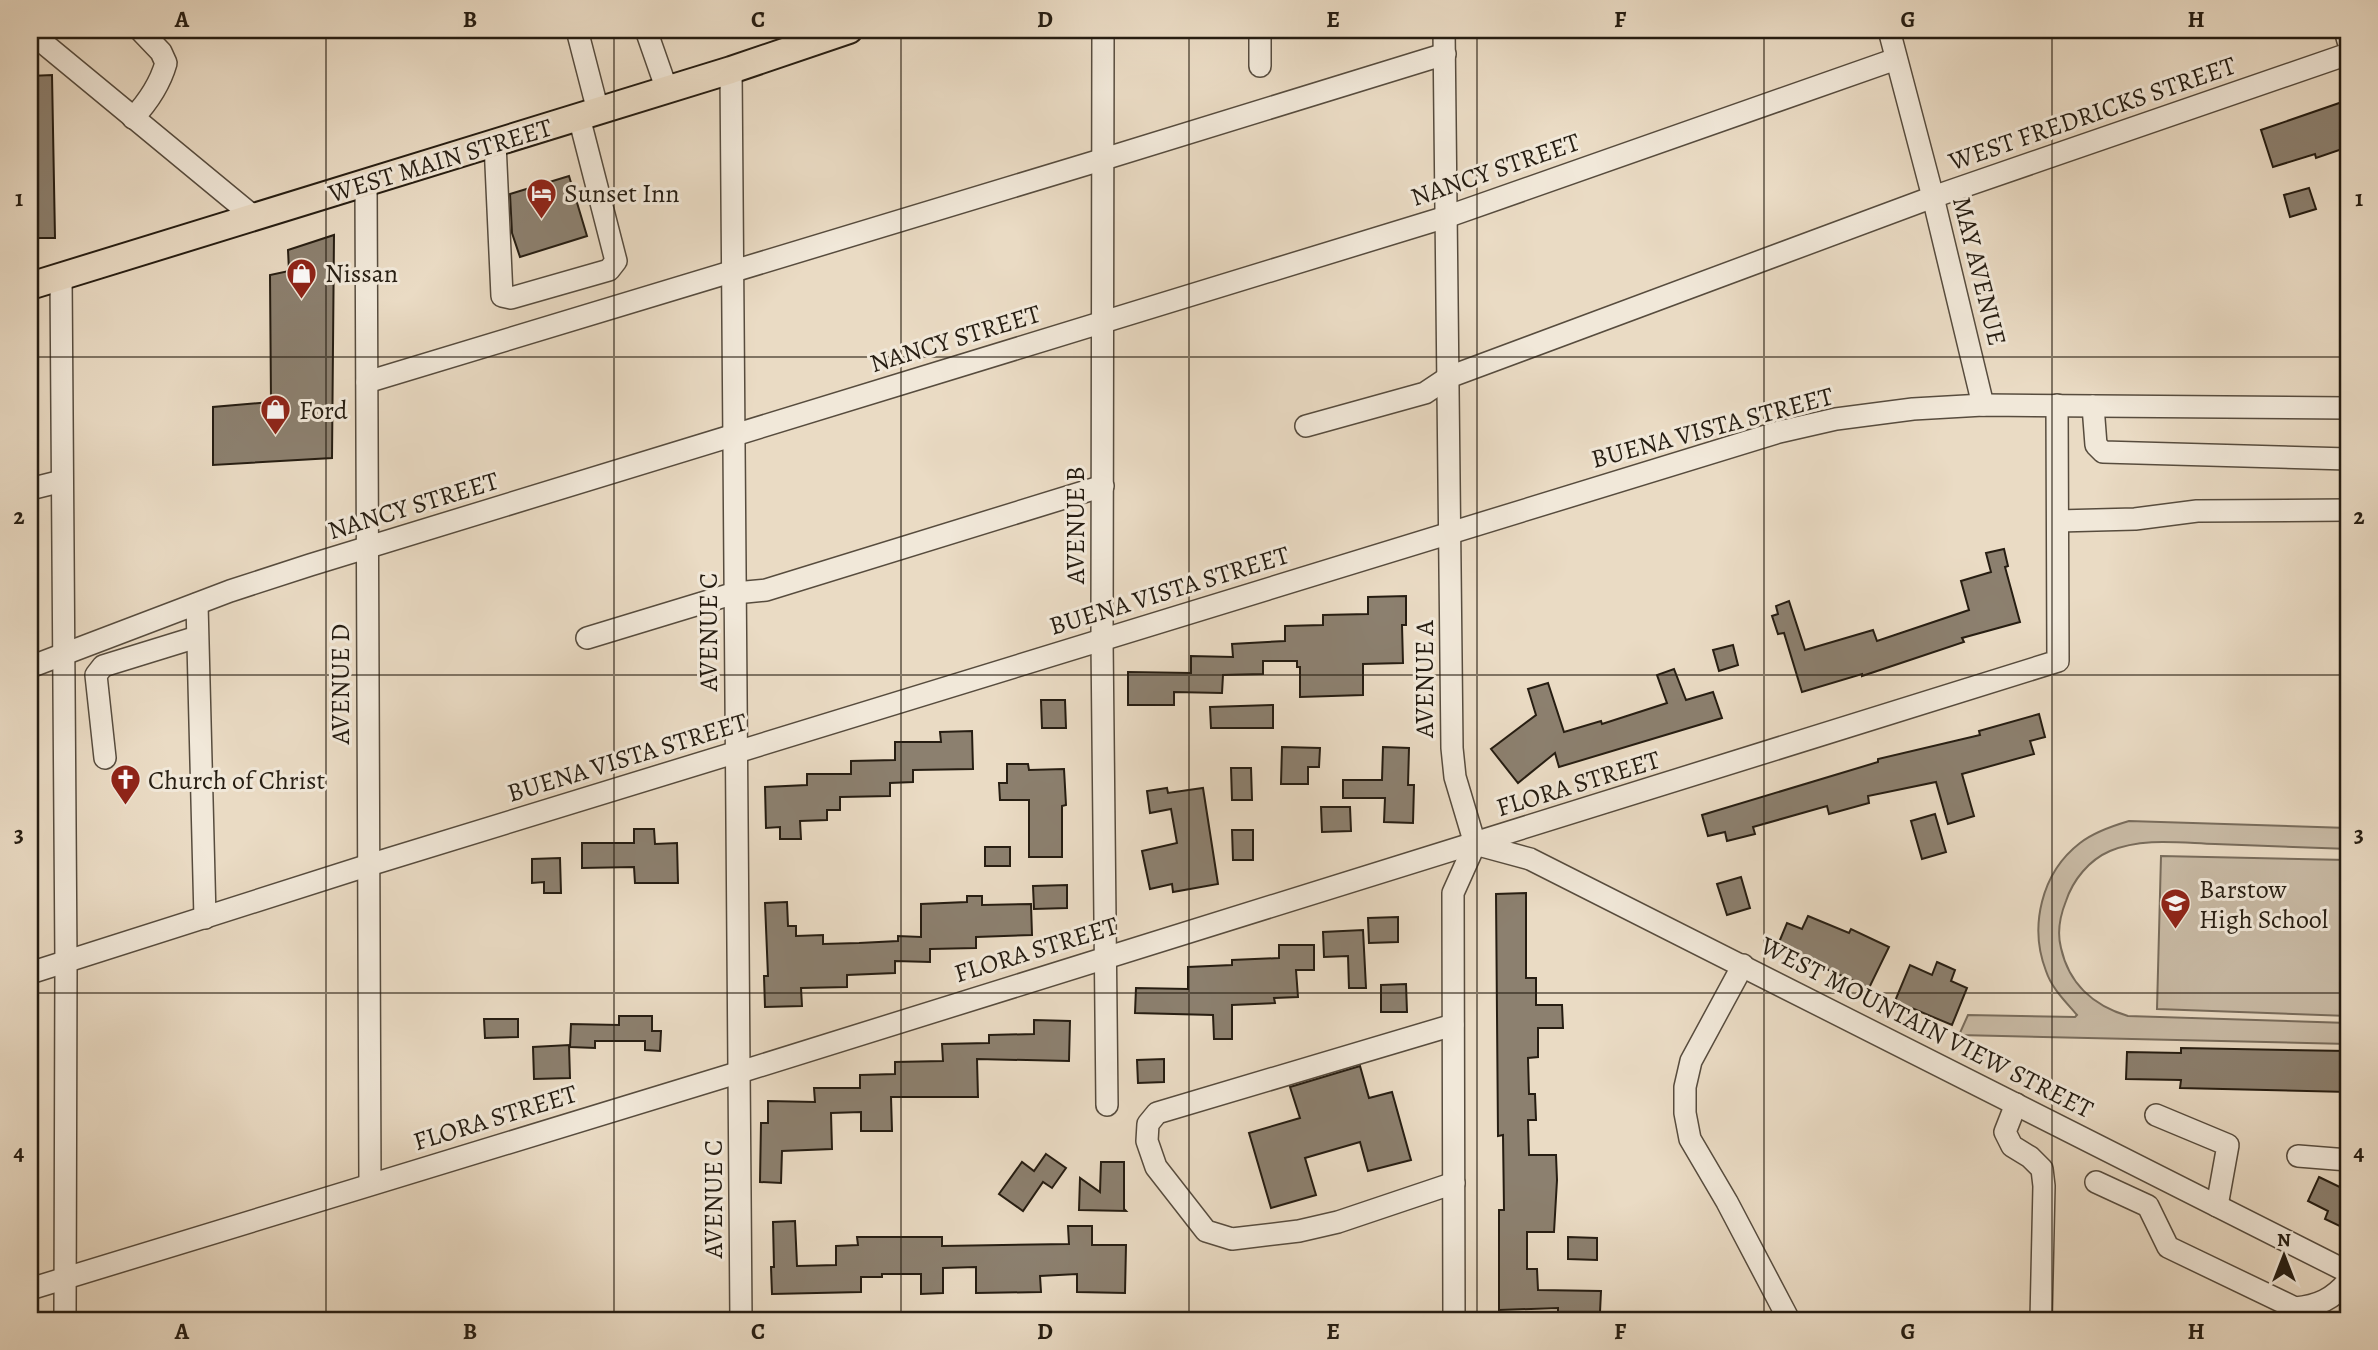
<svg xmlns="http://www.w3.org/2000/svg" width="2378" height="1350" font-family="Alegreya,serif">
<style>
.green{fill:#c9bba6;stroke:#786c5c;stroke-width:2}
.building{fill:#8c806f;stroke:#261d12;stroke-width:2}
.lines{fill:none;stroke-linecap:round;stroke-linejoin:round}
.minor-casing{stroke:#574c3e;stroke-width:24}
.major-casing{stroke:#261d12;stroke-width:30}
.minor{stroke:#f1e8d9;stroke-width:21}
.major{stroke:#eadbc4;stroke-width:26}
.grid{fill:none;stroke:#261d12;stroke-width:2;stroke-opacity:0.55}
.labels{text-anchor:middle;stroke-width:6;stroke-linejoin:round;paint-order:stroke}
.street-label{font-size:26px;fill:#261d12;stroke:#f1e8d9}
.poi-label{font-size:26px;fill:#261d12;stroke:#f1e8d9;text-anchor:start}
.neatline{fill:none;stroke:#261d12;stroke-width:2.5}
.grid-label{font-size:23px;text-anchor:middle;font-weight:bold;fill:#261d12}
</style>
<rect width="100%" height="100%" fill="#eadbc4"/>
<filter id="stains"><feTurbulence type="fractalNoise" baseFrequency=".00286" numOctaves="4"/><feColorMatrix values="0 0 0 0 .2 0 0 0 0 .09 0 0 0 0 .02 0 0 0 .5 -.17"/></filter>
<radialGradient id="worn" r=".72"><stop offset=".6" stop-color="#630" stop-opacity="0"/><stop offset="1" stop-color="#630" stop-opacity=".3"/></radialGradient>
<g class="green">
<path d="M2129 821 2348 828V849C2304 847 2260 846 2215 844 2181 843 2143 837 2110 851 2089 860 2073 880 2066 901 2060 916 2057 933 2061 948 2069 984 2094 1006 2128 1016L2348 1023V1044L1959 1035 1968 1015 2075 1017 2077 1015C2066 1002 2052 989 2046 971 2029 927 2041 873 2080 843 2094 832 2112 826 2129 821Z"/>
<polygon points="2161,856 2348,860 2348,1016 2157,1009"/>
</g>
<g class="building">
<polygon points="52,75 55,238 30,238 30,76"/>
<polygon points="2348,100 2348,147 2316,158 2315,154 2273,167 2261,130"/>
<polygon points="569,176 587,236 520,257 512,233 510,194"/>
<polygon points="2309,188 2316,209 2290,217 2284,195"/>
<polygon points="334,235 332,458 213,465 213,407 271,402 270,275 289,271 288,250"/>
<polygon points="2004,549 2008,566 2005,567 2020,622 1962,638 1964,642 1862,676 1862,674 1802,692 1784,633 1778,634 1772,616 1778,614 1776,606 1789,601 1805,650 1873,630 1877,641 1969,610 1961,581 1991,572 1986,553"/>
<polygon points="1406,596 1406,625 1402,625 1403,663 1363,664 1363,695 1300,697 1300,667 1297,667 1297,661 1263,661 1263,674 1223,675 1222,693 1174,692 1174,705 1128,705 1128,672 1191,673 1191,656 1233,657 1232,644 1285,641 1285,626 1323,625 1323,615 1368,614 1368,597"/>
<polygon points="1733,645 1738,665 1719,671 1713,650"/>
<polygon points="1674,669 1686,700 1713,692 1722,718 1559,767 1555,753 1518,783 1491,749 1536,715 1528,689 1548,683 1564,732 1601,721 1602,724 1667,703 1657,675"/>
<polygon points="1041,700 1065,700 1066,728 1042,728"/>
<polygon points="1273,705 1273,728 1211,728 1210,707"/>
<polygon points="2039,714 2045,737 2030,741 2034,754 1962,774 1974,816 1948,824 1936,782 1868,796 1869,803 1829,814 1827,806 1753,827 1755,834 1727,841 1725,832 1708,836 1702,815 1878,762 1878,759 1980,735 1979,731"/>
<polygon points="972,731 973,769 913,770 913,782 890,783 890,796 840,797 840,810 827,810 827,820 800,821 801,839 780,839 780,827 766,828 765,787 807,785 807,774 851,774 851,761 895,760 895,742 941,742 940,732"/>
<polygon points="1282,747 1320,748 1319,767 1308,767 1308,784 1281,784"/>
<polygon points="1383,747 1409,748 1408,785 1414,785 1413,823 1384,822 1385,798 1343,798 1343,780 1382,780"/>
<polygon points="1007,764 1028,764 1029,770 1064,769 1066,805 1062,806 1062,857 1029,857 1029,800 1000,800 999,783 1007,783"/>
<polygon points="1231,768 1251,768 1252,800 1232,800"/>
<polygon points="1167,788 1168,793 1203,788 1218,884 1173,892 1172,884 1150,889 1142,851 1177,843 1171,809 1150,813 1147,791"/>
<polygon points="1321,807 1350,807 1351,831 1322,832"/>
<polygon points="1935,814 1946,852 1922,859 1911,821"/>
<polygon points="634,829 654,829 655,844 677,843 678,883 635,883 634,867 582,868 582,843 634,843"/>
<polygon points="1232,830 1253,830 1253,860 1233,860"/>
<rect x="985" y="847" width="25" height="19"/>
<polygon points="560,858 561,893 544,893 544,882 532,883 532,859"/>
<polygon points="1741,877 1750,908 1727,915 1717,884"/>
<polygon points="1067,885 1067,908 1034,909 1033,886"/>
<polygon points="1526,893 1526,978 1536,978 1536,1005 1562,1005 1563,1028 1538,1028 1538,1057 1528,1058 1529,1094 1535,1094 1536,1120 1528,1120 1529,1155 1556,1155 1557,1180 1554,1232 1527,1232 1527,1269 1537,1269 1538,1290 1601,1291 1600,1312 1558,1312 1558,1308 1499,1310 1499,1210 1504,1210 1503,1135 1498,1136 1496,894"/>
<polygon points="967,896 982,896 982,905 1031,904 1032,935 976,937 976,948 930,949 930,962 895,961 895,973 847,975 847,987 801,988 802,1006 765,1007 764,976 768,976 765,903 787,902 788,926 796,926 796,936 823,935 823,944 859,943 898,941 898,936 921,937 921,904 967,902"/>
<polygon points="1808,916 1849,933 1851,929 1889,947 1869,988 1777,947 1787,923 1802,929"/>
<polygon points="1398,917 1398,942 1369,943 1368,918"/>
<polygon points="1363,930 1366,988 1349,988 1348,956 1324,957 1323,932"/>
<polygon points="1279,945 1314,945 1314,970 1296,970 1298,997 1274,998 1275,1003 1232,1005 1232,1039 1214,1039 1213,1015 1135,1013 1136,988 1188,989 1188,967 1232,965 1232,960 1279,958"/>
<polygon points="1937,962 1955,970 1951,981 1967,988 1952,1025 1895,1001 1910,965 1932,975"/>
<polygon points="1406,984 1407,1012 1381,1012 1381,985"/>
<polygon points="619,1016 652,1016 652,1031 661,1031 660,1051 645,1050 645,1041 595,1041 595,1048 570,1047 571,1024 619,1025"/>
<polygon points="484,1019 518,1019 518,1037 485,1038"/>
<polygon points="1034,1020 1070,1021 1069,1061 977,1059 978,1097 891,1097 892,1131 861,1131 861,1112 831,1113 832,1149 782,1151 781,1183 760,1182 761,1123 768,1123 768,1101 815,1102 814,1088 860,1088 860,1075 895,1074 895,1062 943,1061 942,1044 989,1043 989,1035 1034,1034"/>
<polygon points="569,1045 570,1078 534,1079 533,1047"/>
<polygon points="2181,1048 2348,1051 2348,1092 2180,1088 2181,1080 2126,1079 2127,1052 2181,1053"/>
<polygon points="1164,1059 1164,1082 1138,1083 1137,1060"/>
<polygon points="1360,1066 1369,1098 1392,1092 1411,1160 1368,1171 1360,1142 1305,1158 1316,1195 1271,1208 1249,1133 1300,1118 1290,1087"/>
<polygon points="1046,1154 1066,1168 1052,1188 1043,1182 1023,1211 999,1194 1022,1162 1034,1171"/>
<polygon points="1101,1162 1124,1162 1124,1209 1126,1211 1079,1210 1080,1178 1100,1192"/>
<polygon points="2319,1177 2348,1191 2348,1230 2325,1219 2328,1211 2308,1201"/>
<polygon points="795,1221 797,1266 836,1265 836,1246 858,1245 857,1237 942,1237 942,1246 1069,1244 1068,1226 1092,1226 1092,1245 1126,1245 1125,1293 1077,1292 1077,1274 1040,1276 1041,1292 976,1293 976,1267 943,1268 943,1293 921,1294 921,1274 882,1274 882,1277 861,1277 861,1292 772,1294 771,1267 774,1267 773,1222"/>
<polygon points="1568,1237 1597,1238 1597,1260 1568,1259"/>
</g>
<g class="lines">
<defs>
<g id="minor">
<polyline points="577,30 598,111"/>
<polyline points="646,30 667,90"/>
<polyline points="1103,30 1102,641 1107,1105"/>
<polyline points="1260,30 1260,66"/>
<polyline points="1444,30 1452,748 1455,777 1475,844 1453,893 1454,1320"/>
<polyline points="1889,30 1933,197 1983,405"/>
<polyline points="2345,30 2348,41"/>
<polyline points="30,32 254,217"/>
<polyline points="731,70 741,1320"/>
<path d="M133 118C148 102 160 84 166 63L161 52 140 30"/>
<polyline points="495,143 502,296 511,298 609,270 616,261 579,117"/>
<polyline points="366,183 370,1184"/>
<polyline points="61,276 66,962 65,1320"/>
<polyline points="367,382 1104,159 1445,54"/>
<polyline points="2093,406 2096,445 2103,452 2348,459"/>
<polyline points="1306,426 1425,393 1449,377 1933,197 2348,54"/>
<polyline points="30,489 62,481"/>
<polyline points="2058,521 2135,519 2197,511 2348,510"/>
<polyline points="197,604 205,918"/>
<polyline points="587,638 735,593 766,590 1103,486"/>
<polyline points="30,667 230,591 310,565 1446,217 1896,59"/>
<polyline points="105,758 96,675 103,666 197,637"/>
<polyline points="1475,844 1530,859 2348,1272"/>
<polyline points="1743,965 1691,1061 1685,1087 1685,1113 1690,1139 1727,1202 1789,1320"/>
<polyline points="30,973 369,865 1779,432 1836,419 1913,409 1983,405 2348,408"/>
<polyline points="1453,1025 1157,1113 1148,1124 1147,1141 1156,1167 1206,1231 1232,1239 1299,1231 1338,1222 1454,1183"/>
<polyline points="2016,1104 2005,1132 2012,1146 2030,1157 2042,1169 2044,1186 2041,1320"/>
<polyline points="2156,1115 2228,1145 2217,1206"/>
<polyline points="2298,1156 2348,1160"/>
<path d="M2096 1182 2148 1206 2168 1247 2295 1308C2318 1306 2333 1299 2348 1281"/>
<polyline points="30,1289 740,1072 2058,661 2057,405"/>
</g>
<polyline id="major" points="30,286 731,70 849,30"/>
</defs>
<use href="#minor" class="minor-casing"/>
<use href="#major" class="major-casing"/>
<use href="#minor" class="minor"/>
<use href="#major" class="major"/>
</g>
<path class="grid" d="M326 30V1320M614 30V1320M901 30V1320M1189 30V1320M1477 30V1320M1764 30V1320M2052 30V1320M30 357H2348M30 675H2348M30 993H2348"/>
<defs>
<symbol id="hotel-pin" viewBox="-11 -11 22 30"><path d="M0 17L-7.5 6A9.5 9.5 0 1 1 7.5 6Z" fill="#8f2418" stroke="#f1e8d9"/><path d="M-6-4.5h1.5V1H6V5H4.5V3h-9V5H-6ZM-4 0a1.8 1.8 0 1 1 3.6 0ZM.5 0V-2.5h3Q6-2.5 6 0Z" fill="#fff"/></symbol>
<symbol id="shop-pin" viewBox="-11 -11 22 30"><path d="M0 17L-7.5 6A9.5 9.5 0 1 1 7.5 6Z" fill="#8f2418" stroke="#f1e8d9"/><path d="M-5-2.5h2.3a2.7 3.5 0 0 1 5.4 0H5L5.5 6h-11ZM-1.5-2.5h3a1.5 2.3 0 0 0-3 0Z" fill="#fff"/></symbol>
<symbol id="church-pin" viewBox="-11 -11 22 30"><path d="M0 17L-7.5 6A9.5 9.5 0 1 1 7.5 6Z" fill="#8f2418" stroke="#f1e8d9"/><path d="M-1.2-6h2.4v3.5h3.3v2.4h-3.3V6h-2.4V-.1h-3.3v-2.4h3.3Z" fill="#fff"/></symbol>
<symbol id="school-pin" viewBox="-11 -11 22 30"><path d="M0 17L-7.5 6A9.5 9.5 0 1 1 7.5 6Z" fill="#8f2418" stroke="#f1e8d9"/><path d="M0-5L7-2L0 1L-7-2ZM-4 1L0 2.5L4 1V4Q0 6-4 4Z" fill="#fff"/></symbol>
</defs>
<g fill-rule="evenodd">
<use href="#hotel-pin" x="524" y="176" width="35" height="47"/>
<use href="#shop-pin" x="284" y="256" width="35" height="47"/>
<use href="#shop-pin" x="258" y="392" width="35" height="47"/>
<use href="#church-pin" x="108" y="762" width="35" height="47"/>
<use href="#school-pin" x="2158" y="886" width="35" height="47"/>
</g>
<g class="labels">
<g class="street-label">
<text transform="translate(2092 113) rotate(-19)" y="9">WEST FREDRICKS STREET</text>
<text transform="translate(440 160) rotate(-17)" y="9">WEST MAIN STREET</text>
<text transform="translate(1495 169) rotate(-19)" y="9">NANCY STREET</text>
<text transform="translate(1980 271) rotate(76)" y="9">MAY AVENUE</text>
<text transform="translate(955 338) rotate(-17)" y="9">NANCY STREET</text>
<text transform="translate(1712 427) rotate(-15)" y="9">BUENA VISTA STREET</text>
<text transform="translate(413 505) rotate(-17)" y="9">NANCY STREET</text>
<text transform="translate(1075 525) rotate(-90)" y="9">AVENUE B</text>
<text transform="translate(1169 590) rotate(-17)" y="9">BUENA VISTA STREET</text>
<text transform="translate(708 632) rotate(-90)" y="9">AVENUE C</text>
<text transform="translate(1424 679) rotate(-90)" y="9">AVENUE A</text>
<text transform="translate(340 684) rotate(-90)" y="9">AVENUE D</text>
<text transform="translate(627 757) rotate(-17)" y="9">BUENA VISTA STREET</text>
<text transform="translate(1578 783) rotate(-17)" y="9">FLORA STREET</text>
<text transform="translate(1036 949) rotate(-17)" y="9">FLORA STREET</text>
<text transform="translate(1927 1027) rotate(27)" y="9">WEST MOUNTAIN VIEW STREET</text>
<text transform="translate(495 1117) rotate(-17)" y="9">FLORA STREET</text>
<text transform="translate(713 1199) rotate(-90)" y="9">AVENUE C</text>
</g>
<g class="poi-label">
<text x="564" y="202">Sunset Inn</text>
<text x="325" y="282">Nissan</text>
<text x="299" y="419">Ford</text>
<text x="148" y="789">Church of Christ</text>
<text x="2199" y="898">Barstow<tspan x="2199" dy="30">High School</tspan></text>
</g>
</g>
<rect width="2378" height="1350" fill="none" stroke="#eadbc4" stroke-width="77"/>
<g transform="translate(2284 1256)" stroke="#f1e8d9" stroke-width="5" paint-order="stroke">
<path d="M0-5L12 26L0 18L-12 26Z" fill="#261d12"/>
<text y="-10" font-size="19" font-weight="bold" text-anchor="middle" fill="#261d12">N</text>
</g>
<rect x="38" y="38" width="2302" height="1274" class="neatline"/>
<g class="grid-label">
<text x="182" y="27">A</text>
<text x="470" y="27">B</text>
<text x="758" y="27">C</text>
<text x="1045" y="27">D</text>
<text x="1333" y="27">E</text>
<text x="1620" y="27">F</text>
<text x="1908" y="27">G</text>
<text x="2196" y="27">H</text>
<text x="19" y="206">1</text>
<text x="2359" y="206">1</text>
<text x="19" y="524">2</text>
<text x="2359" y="524">2</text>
<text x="19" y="842">3</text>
<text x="2359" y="842">3</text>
<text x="19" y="1160">4</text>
<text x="2359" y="1160">4</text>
<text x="182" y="1339">A</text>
<text x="470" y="1339">B</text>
<text x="758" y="1339">C</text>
<text x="1045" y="1339">D</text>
<text x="1333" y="1339">E</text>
<text x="1620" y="1339">F</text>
<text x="1908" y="1339">G</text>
<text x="2196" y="1339">H</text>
</g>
<rect width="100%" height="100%" filter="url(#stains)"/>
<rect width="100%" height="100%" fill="url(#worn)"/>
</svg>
